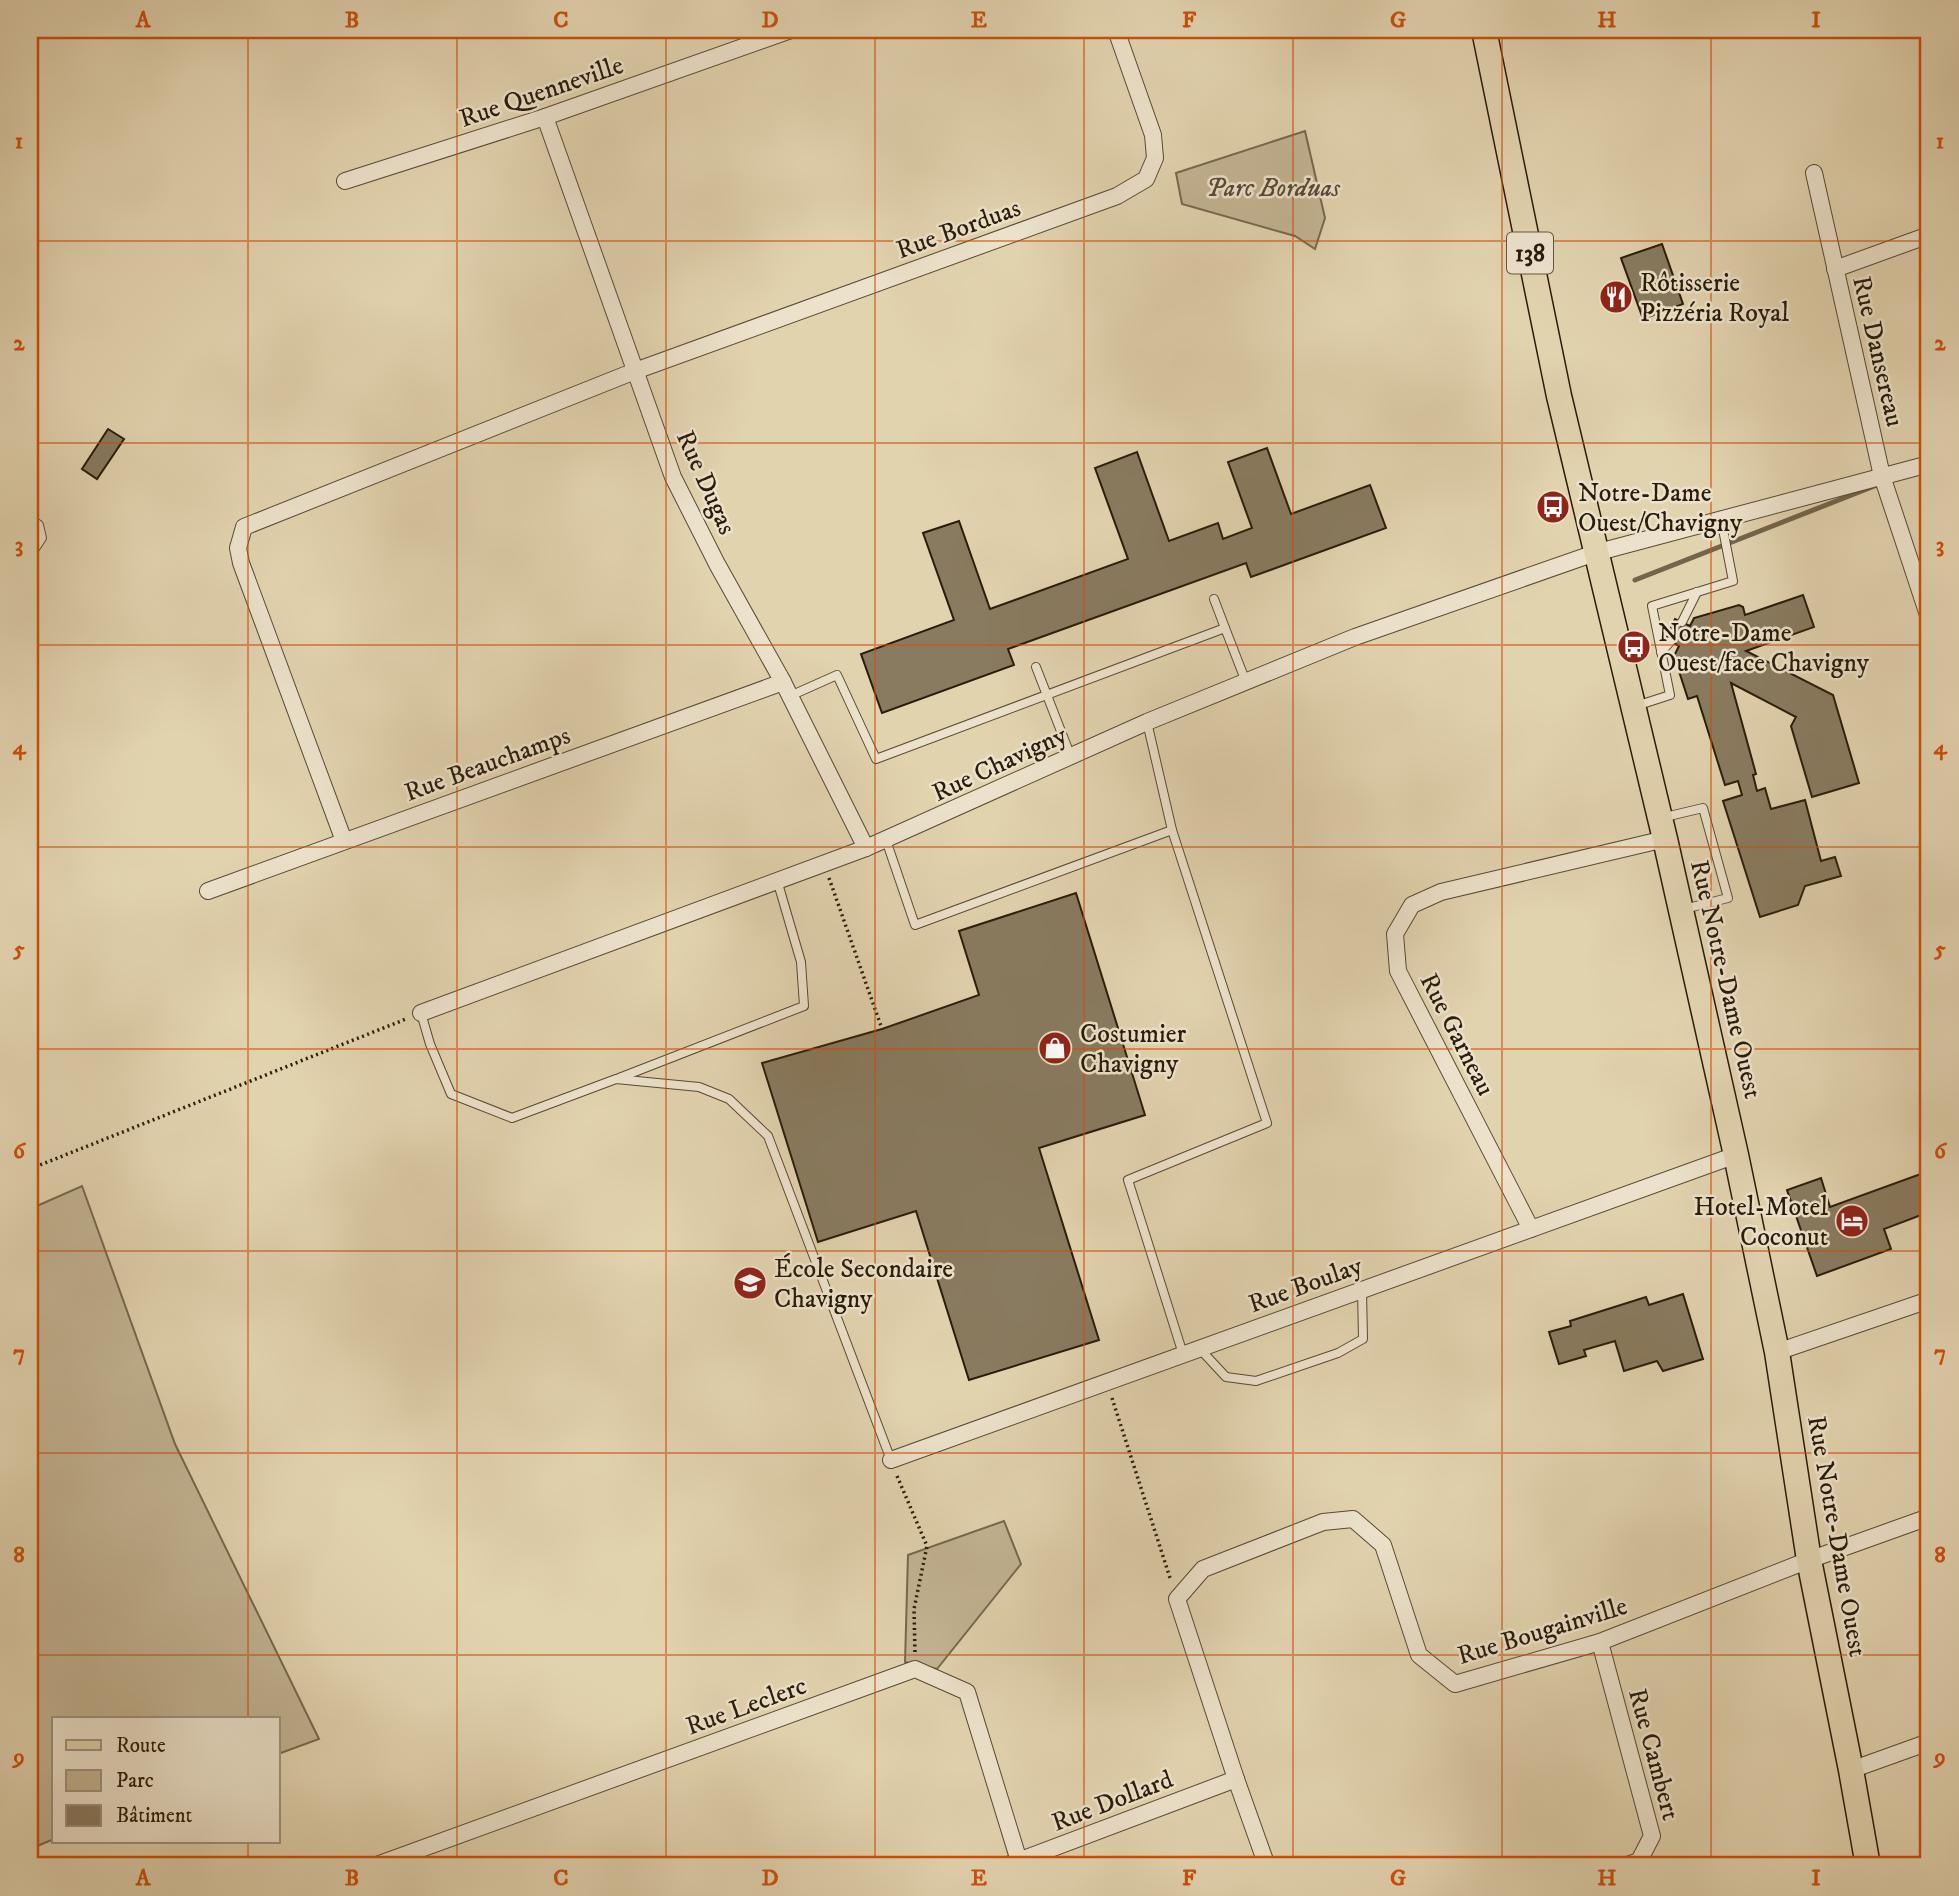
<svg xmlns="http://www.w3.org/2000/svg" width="1959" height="1896" font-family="'IM FELL DW Pica',serif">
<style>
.green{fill:#c3b493;stroke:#76684e;stroke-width:2}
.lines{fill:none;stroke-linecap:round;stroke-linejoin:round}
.stream{stroke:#72654b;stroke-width:5}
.building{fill:#897b60;stroke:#291c0a;stroke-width:2}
.service-casing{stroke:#574a33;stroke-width:10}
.minor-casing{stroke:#574a33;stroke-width:18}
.primary-casing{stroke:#291c0a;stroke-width:27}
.path{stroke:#291c0a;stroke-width:3.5;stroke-dasharray:2 3.5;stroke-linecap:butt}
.service{stroke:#ece2cb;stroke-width:8}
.minor{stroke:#ece2cb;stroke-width:16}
.primary{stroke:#e2d3af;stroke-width:24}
.grid{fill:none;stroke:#cb500c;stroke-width:2;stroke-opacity:0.55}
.labels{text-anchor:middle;stroke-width:5;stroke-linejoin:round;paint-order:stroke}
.shield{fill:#ece2cb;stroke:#645744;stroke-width:2}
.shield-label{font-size:24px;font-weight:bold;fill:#291c0a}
.street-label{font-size:26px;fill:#291c0a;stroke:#ece2cb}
.park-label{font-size:26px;font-style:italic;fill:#574a33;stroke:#ece2cb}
.poi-label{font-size:26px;fill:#291c0a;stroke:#ece2cb;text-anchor:start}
.neatline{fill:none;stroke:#cb500c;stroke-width:2.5}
.grid-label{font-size:23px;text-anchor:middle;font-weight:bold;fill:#cb500c}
</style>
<rect width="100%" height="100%" fill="#e2d3af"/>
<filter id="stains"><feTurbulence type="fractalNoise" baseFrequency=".00286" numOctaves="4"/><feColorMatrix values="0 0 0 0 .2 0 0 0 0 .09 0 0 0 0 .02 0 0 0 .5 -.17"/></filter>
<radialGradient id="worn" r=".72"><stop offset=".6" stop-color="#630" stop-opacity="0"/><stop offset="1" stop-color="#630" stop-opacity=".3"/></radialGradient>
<g class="green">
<polygon points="1305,131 1325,218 1315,249 1295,236 1182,204 1176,173"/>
<polygon points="82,1186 175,1444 319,1739 278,1754 278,1719 54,1719 54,1839 30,1849 30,1209"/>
<polygon points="1004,1521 1021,1564 937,1669 905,1662 908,1555"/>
</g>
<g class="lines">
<polyline class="stream" points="1635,580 1877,485"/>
</g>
<g class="building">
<polygon points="1662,244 1683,304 1643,319 1621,258"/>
<polygon points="108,429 124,439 97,479 82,469"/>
<polygon points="1267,448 1291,514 1370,485 1386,528 1251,577 1246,563 1008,649 1014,665 882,713 861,654 954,620 923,533 959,521 990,609 1128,559 1095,468 1137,452 1169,541 1218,523 1223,539 1252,528 1228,462"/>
<polygon points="1803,595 1814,627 1746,651 1833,695 1859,783 1812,797 1791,726 1796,717 1731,683 1756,774 1753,775 1757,791 1765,788 1771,809 1805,800 1821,861 1835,857 1841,876 1805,886 1798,905 1760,917 1723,801 1742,795 1738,781 1725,785 1697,696 1688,699 1674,656 1679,646 1666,639 1675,619 1690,626 1694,618 1739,605 1743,607 1745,615"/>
<polygon points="1076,893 1145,1115 1039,1148 1099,1340 969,1380 916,1211 818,1242 762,1063 882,1029 979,995 959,931"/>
<polygon points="1929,1171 1929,1212 1884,1229 1891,1249 1817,1276 1787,1190 1821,1178 1830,1207"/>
<polygon points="1683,1294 1703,1359 1663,1371 1657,1361 1624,1371 1615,1341 1584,1350 1586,1356 1559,1364 1549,1332 1571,1326 1570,1321 1646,1297 1649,1305"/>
</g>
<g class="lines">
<defs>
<g id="service">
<polyline points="30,518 39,525 42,538 30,556"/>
<polyline points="1214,599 1225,628"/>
<polyline points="1682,622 1697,592"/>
<polyline points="1661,652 1671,641"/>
<polyline points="1036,667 1071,757"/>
<polyline points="790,696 837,675 876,759 1225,628 1246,682"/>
<polyline points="1636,706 1670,695 1652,606 1733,581 1721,519"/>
<polyline points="1147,722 1172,830 1267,1123 1128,1180 1183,1354"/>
<polyline points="1665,817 1703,808 1728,898 1684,909"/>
<polyline points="886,840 915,925 1172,830"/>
<polyline points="421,1013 430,1044 451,1094 512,1118 616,1079 699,1087 729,1099 768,1136 891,1460"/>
<polyline points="619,1078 804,1006 801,962 777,880"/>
<polyline points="1199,1348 1226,1377 1256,1381 1338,1353 1363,1339 1362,1290"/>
</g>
<g id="minor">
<polyline points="545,117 673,477 717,564 783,682 866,848"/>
<polyline points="1814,173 1882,476 1929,618"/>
<polyline points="345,181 545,117 791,30"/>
<polyline points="1835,269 1929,235"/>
<polyline points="344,841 241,563 238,548 244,527 635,371 1117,196 1146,179 1155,158 1153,135 1116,30"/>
<polyline points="208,891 783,682"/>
<polyline points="421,1013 866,848 1147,722 1355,637 1595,553 1929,464"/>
<polyline points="1531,1229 1398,971 1395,934 1412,905 1441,892 1665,839"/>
<polyline points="1777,1352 1929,1300"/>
<polyline points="891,1460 1736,1155"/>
<polyline points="1600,1642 1652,1836 1639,1861 1624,1866"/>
<polyline points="1851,1770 1929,1742"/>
<polyline points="374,1866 915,1669 967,1692 1019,1861"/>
<polyline points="1005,1866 1236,1779"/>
<polyline points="1267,1866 1236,1779 1177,1599 1203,1569 1323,1522 1353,1519 1383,1545 1419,1655 1455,1684 1600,1642 1809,1560 1929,1517"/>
</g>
<polyline id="primary" points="1484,30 1559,396 1665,839 1736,1155 1777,1352 1809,1560 1851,1770 1868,1866"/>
</defs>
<use href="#service" class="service-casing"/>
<use href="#minor" class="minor-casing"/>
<use href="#primary" class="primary-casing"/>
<g class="path">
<polyline points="829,878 882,1029"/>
<polyline points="30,1169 406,1019"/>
<polyline points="1112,1398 1171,1581"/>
<polyline points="897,1476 927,1546 914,1609 915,1653"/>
</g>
<use href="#service" class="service"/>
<use href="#minor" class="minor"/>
<use href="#primary" class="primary"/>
</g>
<path class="grid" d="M248 30V1719M457 30V1866M666 30V1866M875 30V1866M1084 30V1866M1293 30V1866M1502 30V1866M1711 30V1866M30 241H1929M30 443H1929M30 645H1929M30 847H1929M30 1049H1929M30 1251H1929M30 1453H1929M30 1655H1929M248 1842V1866"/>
<defs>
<symbol id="restaurant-disc" viewBox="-11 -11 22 22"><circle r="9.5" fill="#8f2418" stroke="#ece2cb"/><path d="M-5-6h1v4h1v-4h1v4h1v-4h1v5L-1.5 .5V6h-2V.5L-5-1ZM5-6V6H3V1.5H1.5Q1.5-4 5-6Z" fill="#fff"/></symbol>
<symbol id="bus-disc" viewBox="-11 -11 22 22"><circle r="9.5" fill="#8f2418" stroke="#ece2cb"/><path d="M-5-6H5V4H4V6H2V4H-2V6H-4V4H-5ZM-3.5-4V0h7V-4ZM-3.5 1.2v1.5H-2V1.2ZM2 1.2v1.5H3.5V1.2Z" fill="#fff"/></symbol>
<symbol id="shop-disc" viewBox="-11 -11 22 22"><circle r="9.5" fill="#8f2418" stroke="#ece2cb"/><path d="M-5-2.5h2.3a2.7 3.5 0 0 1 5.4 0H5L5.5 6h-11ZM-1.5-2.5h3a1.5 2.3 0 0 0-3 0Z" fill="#fff"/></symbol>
<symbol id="hotel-disc" viewBox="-11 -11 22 22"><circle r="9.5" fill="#8f2418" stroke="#ece2cb"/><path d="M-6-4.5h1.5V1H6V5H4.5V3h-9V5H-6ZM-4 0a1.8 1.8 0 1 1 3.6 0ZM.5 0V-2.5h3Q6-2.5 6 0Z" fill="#fff"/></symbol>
<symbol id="school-disc" viewBox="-11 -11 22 22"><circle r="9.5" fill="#8f2418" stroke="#ece2cb"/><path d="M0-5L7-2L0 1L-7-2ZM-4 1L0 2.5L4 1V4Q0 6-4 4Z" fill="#fff"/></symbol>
</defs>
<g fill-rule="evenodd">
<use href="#restaurant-disc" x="1597" y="278" width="38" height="38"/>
<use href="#bus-disc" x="1534" y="488" width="38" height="38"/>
<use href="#bus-disc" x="1615" y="628" width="38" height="38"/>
<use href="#shop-disc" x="1036" y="1029" width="38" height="38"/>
<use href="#hotel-disc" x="1833" y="1202" width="38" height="38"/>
<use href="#school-disc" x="731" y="1264" width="38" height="38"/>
</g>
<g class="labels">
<rect class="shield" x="1507" y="232.5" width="46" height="41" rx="5"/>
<g class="shield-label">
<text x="1530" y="261">138</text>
</g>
<g class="street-label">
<text transform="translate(541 91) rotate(-19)" y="9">Rue Quenneville</text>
<text transform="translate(958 228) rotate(-20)" y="9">Rue Borduas</text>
<text transform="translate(1879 351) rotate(77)" y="9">Rue Dansereau</text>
<text transform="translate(707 482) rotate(66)" y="9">Rue Dugas</text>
<text transform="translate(487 763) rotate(-20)" y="9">Rue Beauchamps</text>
<text transform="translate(999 763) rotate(-25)" y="9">Rue Chavigny</text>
<text transform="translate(1727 979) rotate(77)" y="9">Rue Notre-Dame Ouest</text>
<text transform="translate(1458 1034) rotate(63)" y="9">Rue Garneau</text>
<text transform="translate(1305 1284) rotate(-20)" y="9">Rue Boulay</text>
<text transform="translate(1838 1536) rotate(80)" y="9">Rue Notre-Dame Ouest</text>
<text transform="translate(1542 1630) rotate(-17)" y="9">Rue Bougainville</text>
<text transform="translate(746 1705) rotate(-20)" y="9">Rue Leclerc</text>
<text transform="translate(1655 1754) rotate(75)" y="9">Rue Cambert</text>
<text transform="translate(1112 1800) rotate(-21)" y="9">Rue Dollard</text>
</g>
<g class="park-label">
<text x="1273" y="196">Parc Borduas</text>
</g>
<g class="poi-label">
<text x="1640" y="291">Rôtisserie<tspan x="1640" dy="30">Pizzéria Royal</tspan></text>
<text x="1578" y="501">Notre-Dame<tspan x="1578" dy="30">Ouest/Chavigny</tspan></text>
<text x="1658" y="641">Notre-Dame<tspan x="1658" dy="30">Ouest/face Chavigny</tspan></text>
<text x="1080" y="1042">Costumier<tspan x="1080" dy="30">Chavigny</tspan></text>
<text x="1828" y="1215" text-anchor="end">Hotel-Motel<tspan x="1828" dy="30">Coconut</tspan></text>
<text x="774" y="1277">École Secondaire<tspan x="774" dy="30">Chavigny</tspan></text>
</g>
</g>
<rect width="1959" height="1896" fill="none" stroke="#e2d3af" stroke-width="77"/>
<rect x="52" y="1717" width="228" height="126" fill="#ece2cb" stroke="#9e937e" stroke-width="2"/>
<rect x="66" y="1740" width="35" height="10" fill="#e2d3af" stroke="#9e937e" stroke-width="2"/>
<text x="116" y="1752" font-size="21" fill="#291c0a">Route</text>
<rect x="66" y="1770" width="35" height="21" fill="#c3b493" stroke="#9e937e" stroke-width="2"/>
<text x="116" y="1787" font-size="21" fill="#291c0a">Parc</text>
<rect x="66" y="1805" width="35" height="21" fill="#897b60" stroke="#9e937e" stroke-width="2"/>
<text x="116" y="1822" font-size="21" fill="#291c0a">Bâtiment</text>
<rect x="38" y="38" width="1882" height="1819" class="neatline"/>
<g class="grid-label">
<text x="143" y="27">A</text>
<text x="352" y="27">B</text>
<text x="561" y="27">C</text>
<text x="770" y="27">D</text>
<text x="979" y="27">E</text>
<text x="1189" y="27">F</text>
<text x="1398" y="27">G</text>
<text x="1607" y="27">H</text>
<text x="1816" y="27">I</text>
<text x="19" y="148">1</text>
<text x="1940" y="148">1</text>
<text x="19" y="350">2</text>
<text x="1940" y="350">2</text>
<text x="19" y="552">3</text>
<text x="1940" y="552">3</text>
<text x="19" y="754">4</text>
<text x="1940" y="754">4</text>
<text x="19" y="956">5</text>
<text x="1940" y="956">5</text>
<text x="19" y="1158">6</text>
<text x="1940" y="1158">6</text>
<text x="19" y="1360">7</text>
<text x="1940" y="1360">7</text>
<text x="19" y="1562">8</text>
<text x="1940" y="1562">8</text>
<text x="19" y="1764">9</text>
<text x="1940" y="1764">9</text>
<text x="143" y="1885">A</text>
<text x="352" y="1885">B</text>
<text x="561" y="1885">C</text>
<text x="770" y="1885">D</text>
<text x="979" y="1885">E</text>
<text x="1189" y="1885">F</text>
<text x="1398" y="1885">G</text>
<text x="1607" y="1885">H</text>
<text x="1816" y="1885">I</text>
</g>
<rect width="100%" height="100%" filter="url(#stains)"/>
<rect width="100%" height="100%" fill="url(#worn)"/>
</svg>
